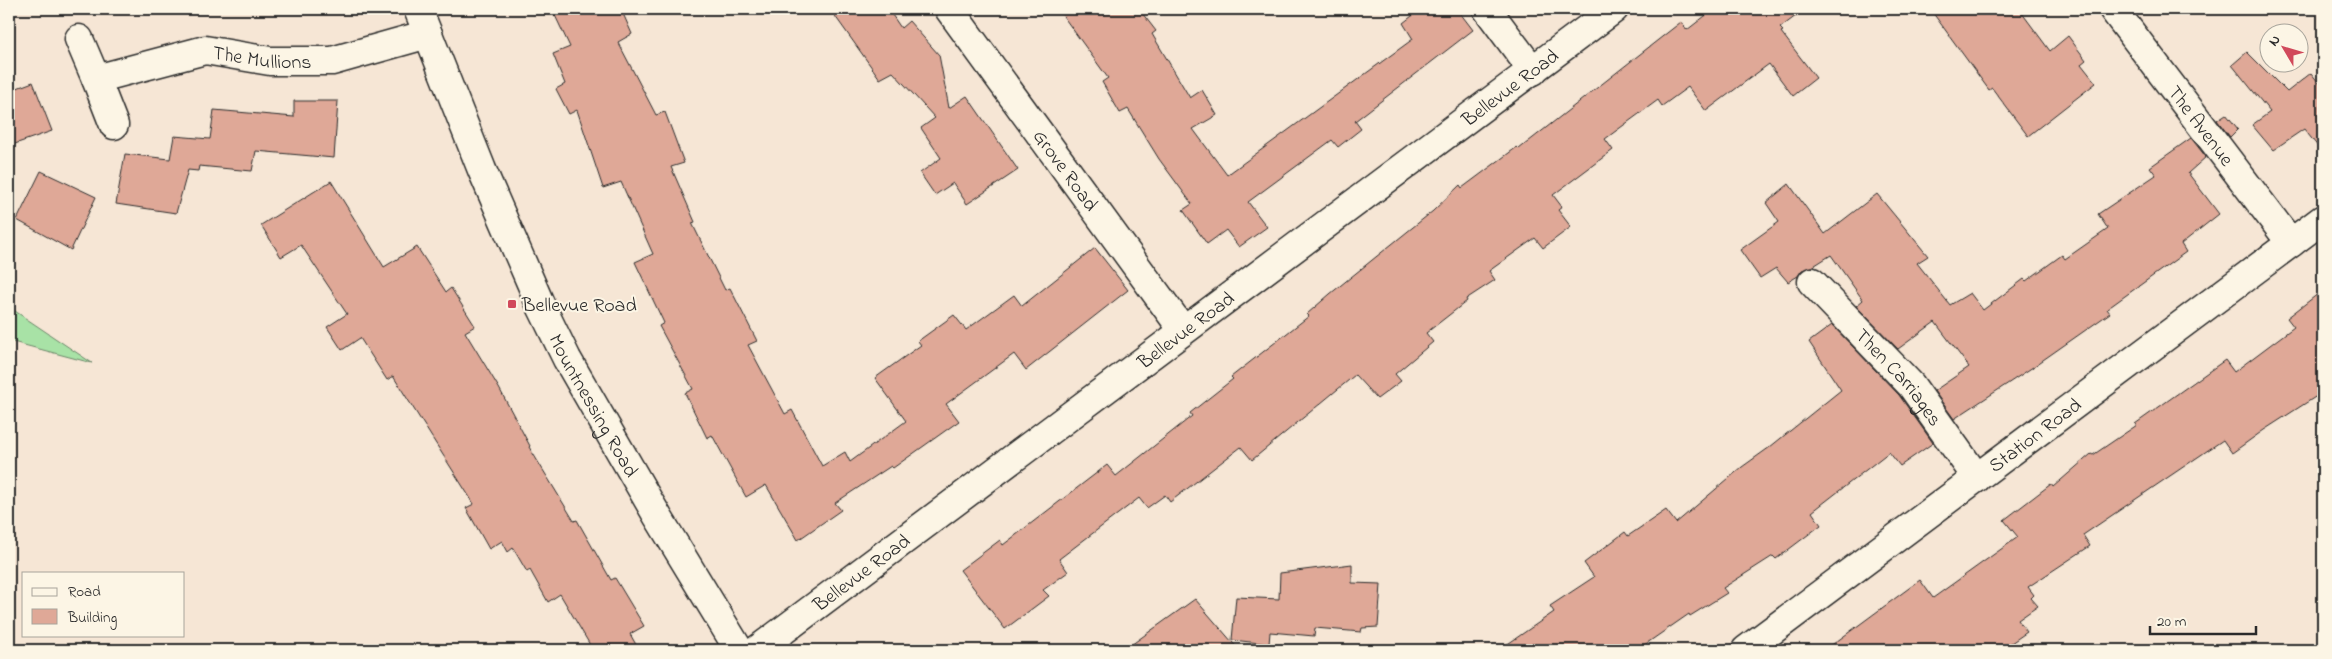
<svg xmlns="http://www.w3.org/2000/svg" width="2332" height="659" font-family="'Indie Flower',sans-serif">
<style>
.green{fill:#a8e2a6;stroke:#6a8668}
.building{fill:#dfa897;stroke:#2b2b2b}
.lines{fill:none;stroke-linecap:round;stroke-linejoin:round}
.minor-casing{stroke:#2b2b2b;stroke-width:31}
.minor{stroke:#fcf5e5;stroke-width:28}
.poi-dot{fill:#d1495b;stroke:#fcf5e5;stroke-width:2}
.labels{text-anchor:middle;stroke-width:4;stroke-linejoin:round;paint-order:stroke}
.street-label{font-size:20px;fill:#2b2b2b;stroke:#fcf5e5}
.poi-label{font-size:20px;fill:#2b2b2b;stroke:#fcf5e5;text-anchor:start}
</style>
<rect width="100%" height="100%" fill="#f6e6d5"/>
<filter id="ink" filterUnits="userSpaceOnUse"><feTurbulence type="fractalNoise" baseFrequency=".02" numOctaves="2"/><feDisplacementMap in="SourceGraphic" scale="10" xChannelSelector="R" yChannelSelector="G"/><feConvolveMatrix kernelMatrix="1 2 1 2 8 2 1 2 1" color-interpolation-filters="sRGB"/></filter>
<g filter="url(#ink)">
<polygon class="green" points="9,307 92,363 9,341"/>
<g class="building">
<polygon points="552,9 621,9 632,34 618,42 656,115 665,112 684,163 671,167 695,222 692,223 725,290 730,288 757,341 748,345 785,414 792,410 822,466 845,452 850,462 906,421 875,378 921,345 918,341 954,315 966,330 1014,295 1022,306 1095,248 1128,290 1026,370 1014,354 946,404 959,421 893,468 891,466 835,503 841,510 798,540 766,485 746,497 712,435 707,438 685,393 693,389 659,326 664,323 635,262 653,254 621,182 603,188 577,110 569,114 556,89 565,84 553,54 570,47"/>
<polygon points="830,9 888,9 901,28 909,21 939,55 949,108 967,96 1018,170 967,204 953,183 935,195 920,173 941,158 921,128 935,118 893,72 880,79"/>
<polygon points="1058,9 1139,9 1156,31 1152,34 1190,98 1202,90 1217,115 1193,129 1227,175 1413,39 1403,23 1421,9 1457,9 1473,30 1355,121 1361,129 1338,147 1332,140 1248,202 1267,227 1239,247 1226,230 1207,244 1183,210 1192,204 1159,159 1128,109 1120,113 1102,82 1108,78"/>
<polygon points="1714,9 1805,9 1780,28 1783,31 1781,32 1816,78 1793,96 1769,64 1706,111 1688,87 1662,106 1658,100 1605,139 1613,150 1553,195 1562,207 1558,210 1571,227 1543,248 1535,238 1489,271 1495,280 1466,299 1467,301 1426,333 1433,342 1395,374 1401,381 1377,399 1355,375 1252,460 1241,447 1170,502 1165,495 1147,508 1139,498 1059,559 1068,572 1043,590 1049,596 1005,629 960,570 1000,540 1003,545 1107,465 1116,476 1192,416 1190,413 1233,379 1231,377 1309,316 1307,314 1330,294 1433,211 1460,185 1462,188 1517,147 1519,149 1681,22 1687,30"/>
<polygon points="1930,9 2019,9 2050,51 2068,36 2086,60 2081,64 2096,83 2028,136 1992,88 1989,90"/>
<polygon points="2247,52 2287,92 2311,73 2323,88 2323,153 2304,129 2273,150 2252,125 2270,112 2232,65"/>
<polygon points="33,82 52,131 9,146 9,91"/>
<polygon points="294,101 338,101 334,158 256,151 252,171 199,166 198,171 188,170 176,213 116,204 125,154 170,159 174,136 210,139 214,110 294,117"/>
<polygon points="2226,114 2238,129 2230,137 2217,120"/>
<polygon points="2191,138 2206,157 2188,173 2219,214 2181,244 2186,252 2107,309 2110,313 2033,367 1954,419 1934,391 1969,367 1935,322 1898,349 1856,306 1863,300 1831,255 1812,267 1802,270 1798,276 1788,282 1776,268 1760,278 1740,250 1779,222 1766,203 1789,184 1825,234 1877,194 1928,256 1917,263 1950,305 1970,293 1983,310 2024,279 2026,281 2062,255 2065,259 2108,229 2098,214 2156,175 2150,167"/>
<polygon points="41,171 96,197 71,250 17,220"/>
<polygon points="331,181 384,267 417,247 446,292 451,288 475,326 465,332 499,388 530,446 529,447 574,521 577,520 611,580 615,578 644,626 630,634 639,650 593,650 560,594 548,602 530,570 527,572 513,548 508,552 502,541 489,549 466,508 474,504 393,376 387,380 360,338 342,350 327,327 347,314 301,245 281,257 261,225"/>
<polygon points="2323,290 2323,392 2264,430 2232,453 2223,440 2083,535 2090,546 2028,587 2034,595 2031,598 2038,606 2018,620 2027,632 2001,650 1825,650 1920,580 1933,598 2018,537 2004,520 2051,484 2053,487 2091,454 2093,455 2137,425 2135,424 2225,360 2234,372 2294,327 2287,318"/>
<polygon points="1832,325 1899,395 1933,443 1900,466 1889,452 1812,512 1821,525 1776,559 1773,556 1723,588 1727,593 1690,616 1689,614 1637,650 1499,650 1554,612 1550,606 1594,577 1584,563 1625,532 1628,536 1666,510 1676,523 1742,467 1770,447 1841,390 1809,342"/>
<polygon points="1352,564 1352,583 1381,584 1378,627 1362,628 1361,632 1315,628 1314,636 1270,632 1269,644 1232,640 1236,597 1279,599 1280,573"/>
<polygon points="1195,599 1239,650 1124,650"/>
</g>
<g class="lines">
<defs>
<g id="minor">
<path id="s1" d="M418 9 482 170 541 306 567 359 658 517 739 650"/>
<path id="s2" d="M949 9 1183 330"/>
<polyline points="1487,9 1533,71"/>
<path id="s3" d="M2113 9 2291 243"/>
<polyline points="79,39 96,79"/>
<path id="s4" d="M114 125 96 79 205 50 270 61H332L428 34"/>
<path id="s5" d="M1812 282 1911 385 1977 478"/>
<path id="s6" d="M757 650 1614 9"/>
<path id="s7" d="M1746 650 2323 219"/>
</g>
</defs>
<use href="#minor" class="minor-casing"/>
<use href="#minor" class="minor"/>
</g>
</g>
<rect class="poi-dot" x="507" y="299" width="10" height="10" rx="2.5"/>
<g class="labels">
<g class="street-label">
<text dy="7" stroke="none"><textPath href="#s4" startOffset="220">The Mullions</textPath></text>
<text dy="7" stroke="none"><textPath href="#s6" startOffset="940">Bellevue Road</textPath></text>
<text dy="7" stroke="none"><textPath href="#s3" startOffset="146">The Avenue</textPath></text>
<text dy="7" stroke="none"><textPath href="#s2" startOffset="199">Grove Road</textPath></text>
<text dy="7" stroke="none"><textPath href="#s6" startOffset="535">Bellevue Road</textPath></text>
<text dy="7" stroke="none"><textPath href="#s5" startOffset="129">Then Carriages</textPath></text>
<text dy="7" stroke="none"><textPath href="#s1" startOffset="434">Mountnessing Road</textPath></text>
<text dy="7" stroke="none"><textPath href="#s7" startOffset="360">Station Road</textPath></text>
<text dy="7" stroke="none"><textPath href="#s6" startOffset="130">Bellevue Road</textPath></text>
</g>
<g class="poi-label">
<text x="522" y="311">Bellevue Road</text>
</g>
</g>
<rect width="2332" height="659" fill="none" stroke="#fcf5e5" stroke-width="30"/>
<rect x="15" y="15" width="2302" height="629" fill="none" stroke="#2b2b2b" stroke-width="2" filter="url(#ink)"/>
<rect x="22" y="572" width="162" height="65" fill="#fcf5e5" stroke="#a8a49b"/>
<rect x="32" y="588" width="25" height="8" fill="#fcf5e5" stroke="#a8a49b"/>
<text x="68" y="596" font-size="15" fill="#2b2b2b">Road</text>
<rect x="32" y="609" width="25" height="15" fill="#dfa897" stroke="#a8a49b"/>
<text x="68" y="622" font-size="15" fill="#2b2b2b">Building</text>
<g transform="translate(2284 48) rotate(308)"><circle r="24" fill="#fcf5e5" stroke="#a8a49b"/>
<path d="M0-4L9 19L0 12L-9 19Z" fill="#d1495b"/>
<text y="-8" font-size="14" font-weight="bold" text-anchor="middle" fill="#2b2b2b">N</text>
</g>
<path d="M2150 626v8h106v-8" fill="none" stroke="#2b2b2b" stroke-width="2.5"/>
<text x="2157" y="626" font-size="15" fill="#2b2b2b" stroke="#fcf5e5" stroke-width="4" paint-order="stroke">20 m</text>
</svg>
